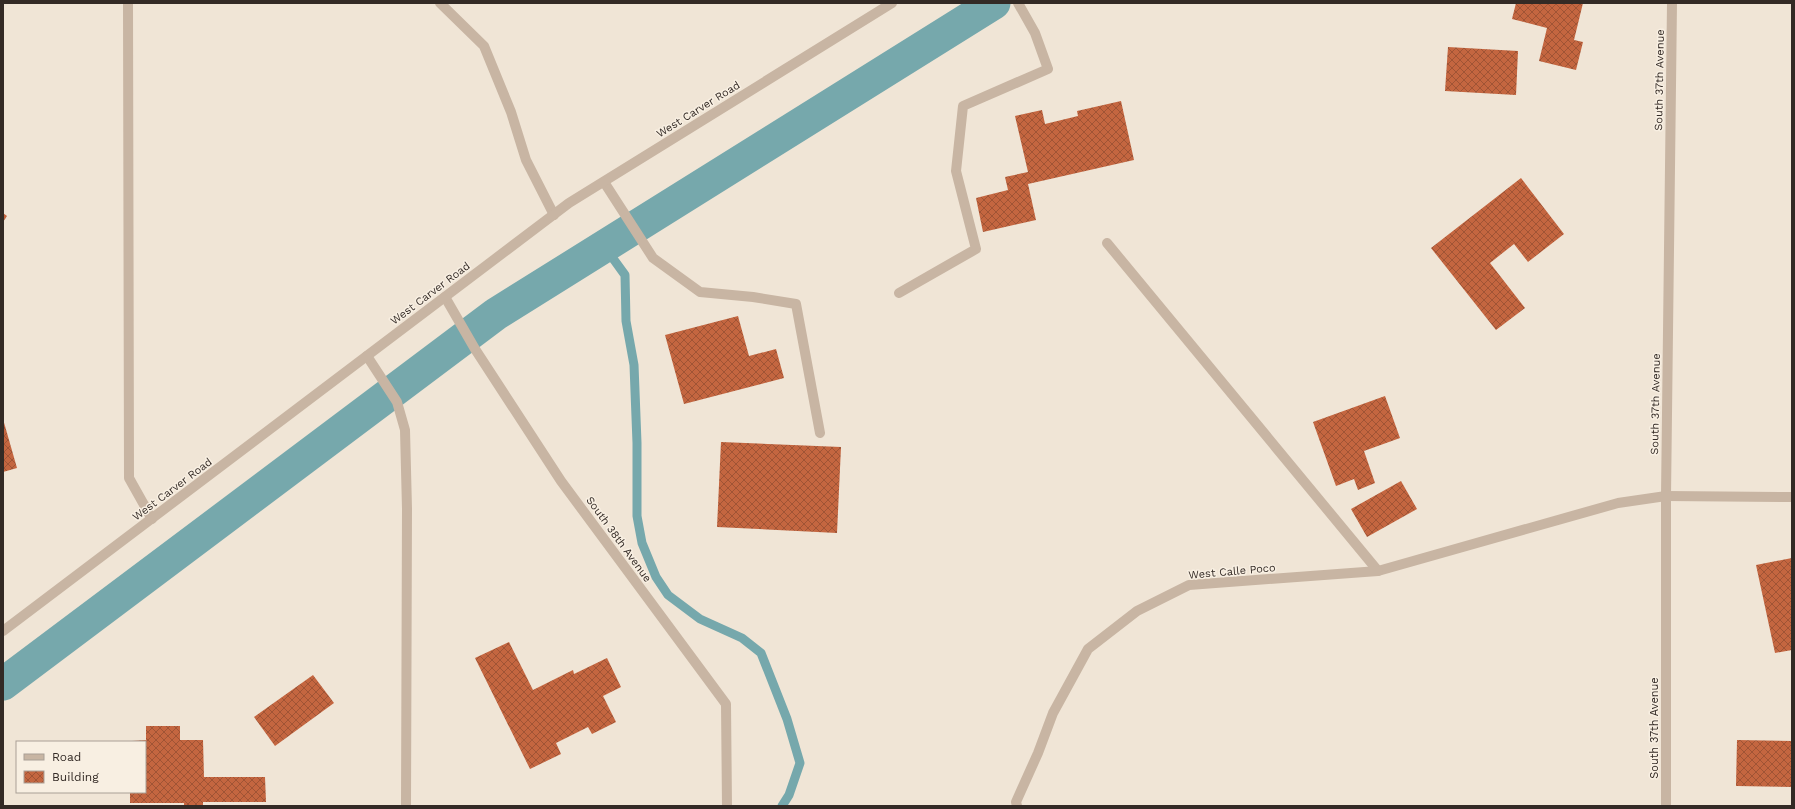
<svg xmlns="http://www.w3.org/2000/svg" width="1795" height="809" font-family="'Work Sans',sans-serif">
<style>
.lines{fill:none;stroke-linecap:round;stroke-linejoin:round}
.stream{stroke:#76a8ac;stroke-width:9}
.canal{stroke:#76a8ac;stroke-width:33}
.building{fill:url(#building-cross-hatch)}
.service{stroke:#c8b5a3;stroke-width:10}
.minor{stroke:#c8b5a3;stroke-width:10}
.labels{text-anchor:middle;stroke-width:3;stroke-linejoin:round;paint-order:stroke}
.street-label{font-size:11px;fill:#332a25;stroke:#f8efe2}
</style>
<defs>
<pattern id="building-cross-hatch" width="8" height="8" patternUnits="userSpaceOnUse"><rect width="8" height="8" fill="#c46640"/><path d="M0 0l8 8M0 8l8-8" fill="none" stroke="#a05435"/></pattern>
</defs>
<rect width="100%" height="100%" fill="#f0e5d6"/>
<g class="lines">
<polyline class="stream" points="604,246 625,275 626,321 634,365 637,443 637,516 642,543 656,577 668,595 700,619 742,638 761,653 787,719 800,763 789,795 782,806"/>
<polyline class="canal" points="3,684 496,314 994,3"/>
</g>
<g class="building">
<polygon points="1516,3 1583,3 1574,40 1583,42 1576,70 1539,61 1547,28 1512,19"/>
<polygon points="1448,47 1518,51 1516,95 1445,91"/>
<polygon points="1121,101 1134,160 1028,184 1036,220 983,232 976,198 1008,190 1005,177 1028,172 1015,116 1042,110 1045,124 1078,116 1077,111"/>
<polygon points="1521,178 1564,234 1528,262 1514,244 1490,263 1525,308 1496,330 1431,248"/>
<polygon points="3,213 7,216 3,222"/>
<polygon points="738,316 749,356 776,349 784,378 684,404 665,335"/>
<polygon points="1385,396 1400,438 1364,451 1375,483 1358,490 1354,479 1336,486 1313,422"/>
<polygon points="3,419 17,468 3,472"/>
<polygon points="721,442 841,447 837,533 717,527"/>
<polygon points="1401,481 1417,509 1367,537 1351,509"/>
<polygon points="1792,558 1792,650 1775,653 1756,565"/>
<polygon points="509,642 533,690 573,670 574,674 607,658 621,687 603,696 616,722 592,734 588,727 556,743 561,754 530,769 475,658"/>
<polygon points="313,675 334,703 275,746 254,717"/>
<polygon points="146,726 180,726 180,740 203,740 204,777 265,777 266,802 203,802 203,806 184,806 184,803 130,803 130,792 145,792 145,742 132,742 132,741 146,740"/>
<polygon points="1737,740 1792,741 1792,787 1736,786"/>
</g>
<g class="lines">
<g class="service">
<polyline points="128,3 129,478 152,519"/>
<polyline points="440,3 484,46 511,112 526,160 554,215"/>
<polyline points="604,182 653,258 700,292 753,297 796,304 820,433"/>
<polyline points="1107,243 1378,571 1618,503 1666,496"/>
<polyline points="899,293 976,249 956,171 963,106 1048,69 1035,33 1018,3"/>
<polyline points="367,356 397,402 405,430 407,509 406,806"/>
<polyline points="1017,806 1016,802 1038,753 1053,713 1088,649 1137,611 1189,585 1378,571"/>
</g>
<g class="minor">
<polyline points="445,297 475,349 561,481 726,704 727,806"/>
<polyline points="1666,496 1792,497"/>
<polyline points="3,631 569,203 892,3"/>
<polyline points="1666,806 1666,496 1672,3"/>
</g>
</g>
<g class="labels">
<g class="street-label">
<text transform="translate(1659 80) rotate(-89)" y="4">South 37th Avenue</text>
<text transform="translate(698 109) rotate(-32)" y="4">West Carver Road</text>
<text transform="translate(430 293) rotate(-37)" y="4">West Carver Road</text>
<text transform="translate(1655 404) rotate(-89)" y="4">South 37th Avenue</text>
<text transform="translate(172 489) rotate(-37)" y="4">West Carver Road</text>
<text transform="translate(619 539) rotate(54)" y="4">South 38th Avenue</text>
<text transform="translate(1232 571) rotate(-5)" y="4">West Calle Poco</text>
<text transform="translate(1654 728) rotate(-90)" y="4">South 37th Avenue</text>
</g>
</g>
<rect width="1795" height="809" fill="none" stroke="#332a25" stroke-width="8"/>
<rect x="16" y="741" width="130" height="52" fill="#f8efe2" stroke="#a9a096"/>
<rect x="24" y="754" width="20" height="6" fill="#c8b5a3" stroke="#a9a096"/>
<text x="52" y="761" font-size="12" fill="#332a25">Road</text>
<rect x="24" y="771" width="20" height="12" fill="url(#building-cross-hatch)" stroke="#a9a096"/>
<text x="52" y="781" font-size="12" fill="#332a25">Building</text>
</svg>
